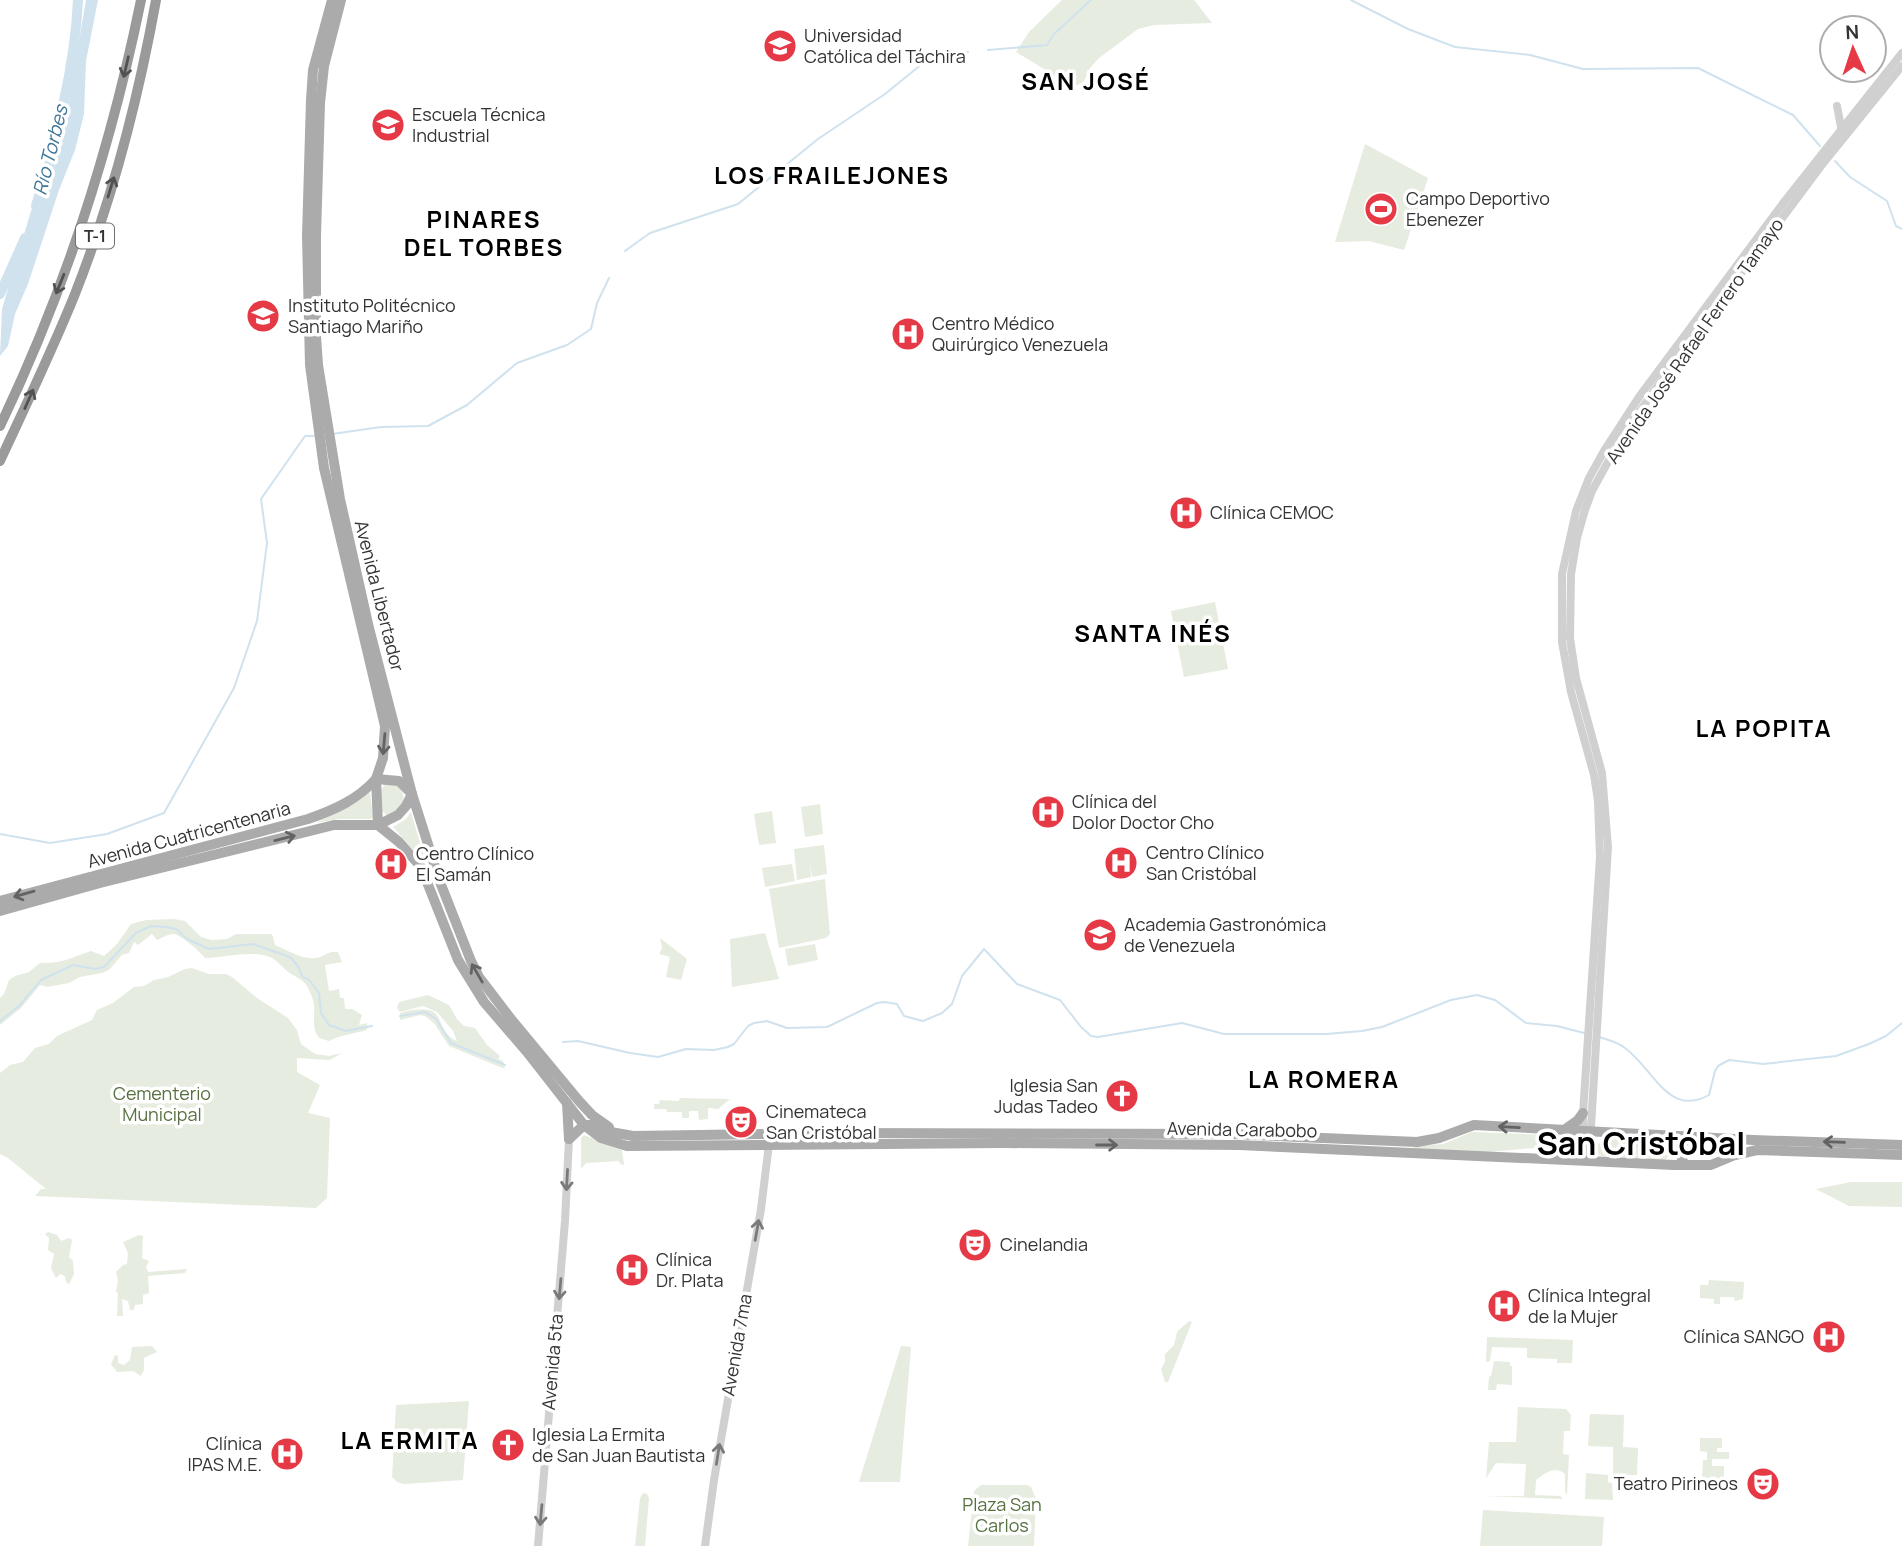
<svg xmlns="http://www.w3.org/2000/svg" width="1902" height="1546" font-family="Manrope,sans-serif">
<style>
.green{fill:#e6ecdf}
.water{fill:#cfe2ee}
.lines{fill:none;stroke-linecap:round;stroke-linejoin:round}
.stream{stroke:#cfe2ee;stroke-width:2}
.river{stroke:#cfe2ee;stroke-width:10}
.minor{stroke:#d0d0d0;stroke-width:8}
.major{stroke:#ababab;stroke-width:10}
.highway{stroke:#9a9a9a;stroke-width:10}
.oneway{stroke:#525252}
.oneway2{stroke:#636363}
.oneway3{stroke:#7a7a7a}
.labels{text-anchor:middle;stroke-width:7;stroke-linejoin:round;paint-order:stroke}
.shield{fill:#fff;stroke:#707070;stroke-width:2}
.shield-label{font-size:16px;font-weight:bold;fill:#333}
.poi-label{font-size:18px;fill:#333;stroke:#fff;text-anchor:start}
.street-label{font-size:18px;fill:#333;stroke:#fff}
.park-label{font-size:18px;fill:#56703f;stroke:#fff}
.water-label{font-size:19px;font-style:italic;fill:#3f7597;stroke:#fff}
.district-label{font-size:24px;font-weight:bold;letter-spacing:2px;fill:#000;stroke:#fff}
.town-label{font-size:32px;font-weight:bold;fill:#000;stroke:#fff}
</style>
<rect width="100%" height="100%" fill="#fff"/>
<g class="green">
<polygon points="1062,0 1194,0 1212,23 1154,25 1138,29 1099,58 1090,68 1084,81 1078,85 1069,84 1016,52 1029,32"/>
<polygon points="1365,144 1428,178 1404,250 1369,241 1335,242"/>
<polygon points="1215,602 1228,669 1184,677 1171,611"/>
<path d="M386 783H395C410 798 404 806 387 816L382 811 380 791Z"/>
<polygon points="370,792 373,818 370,819 339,819 316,823 346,808"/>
<polygon points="820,804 823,834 805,837 801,807"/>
<polygon points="772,811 776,843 759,845 754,814"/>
<polygon points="411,812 425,860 423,861 393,827 406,819"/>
<polygon points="824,845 827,874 812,877 810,862 811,877 797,880 794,849"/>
<polygon points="792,864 795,881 765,887 762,868"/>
<polygon points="825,879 830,934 826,938 779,948 769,889"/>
<path d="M174 919 185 921 201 937 212 940 227 939 236 934H272L275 945C287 950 302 960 316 958 324 957 329 950 338 952L342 962 325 965 329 991 339 989 340 998H344L345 1009H352L362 1015 359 1025 367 1023V1030C356 1033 338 1036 329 1041L319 1038C309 1025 318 1012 312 997 305 978 302 982 287 971 282 967 277 960 270 957 249 950 228 957 205 958 201 952 179 934 174 934 168 934 162 938 157 940L152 934 138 945 134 942 129 953 122 955 109 970 102 973 80 977 69 983 47 987 40 985 21 1008 0 1025V998L4 994 9 980 15 976 29 972 40 963C62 964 72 957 91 951L104 956 117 944 131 924 146 920Z"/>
<polygon points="765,933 779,979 732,987 730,939"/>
<polygon points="660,938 687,959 681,980 666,977 670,957 659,954 662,948"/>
<polygon points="815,944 818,960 788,966 785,949"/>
<polygon points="192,968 209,974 226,974 232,977 257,998 288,1018 297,1030 301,1044 315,1054 329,1056 342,1053 330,1060 297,1058 297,1072 320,1085 308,1113 330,1118 327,1198 316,1208 35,1196 41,1189 46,1189 8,1158 0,1154 0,1073 10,1065 23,1062 35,1048 49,1044 57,1036 92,1020 97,1010 113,1003 134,987 144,986 154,980 168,977 185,969"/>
<path d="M428 995 449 1005 457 1019 464 1026 475 1028 487 1045 500 1056 498 1059 503 1061 505 1069 449 1046 434 1023 425 1016 420 1015 400 1020V1013C453 999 430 1029 457 1041L453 1031 437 1012 423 1006 400 1012 397 1008 399 1002Z"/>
<polygon points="680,1098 730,1099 718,1109 708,1108 708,1119 699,1120 698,1111 689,1111 689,1118 682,1118 682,1112 667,1112 666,1109 654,1109 654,1104 659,1104 660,1100 679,1101"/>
<polygon points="1472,1132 1575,1136 1578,1138 1580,1144 1577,1151 1534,1148 1474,1153 1414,1150 1414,1146 1443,1144"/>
<polygon points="584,1135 622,1150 624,1164 622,1165 618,1161 586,1163 581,1169 581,1138"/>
<polygon points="1606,1137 1664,1140 1671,1145 1671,1155 1664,1160 1601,1156 1597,1153 1597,1145"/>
<polygon points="1851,1182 1902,1182 1902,1207 1849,1206 1816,1189"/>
<polygon points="48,1232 57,1235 61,1241 69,1238 72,1240 69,1257 73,1261 74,1274 69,1284 66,1282 65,1276 60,1274 56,1278 51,1268 54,1254 48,1250 49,1238 45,1234"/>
<polygon points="139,1235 143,1236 142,1258 149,1261 146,1267 148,1272 187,1269 185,1273 148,1276 149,1293 143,1295 143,1304 135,1305 134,1310 130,1310 128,1301 122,1299 123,1316 117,1316 118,1293 116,1292 118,1280 116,1272 123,1265 127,1264 128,1253 123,1242"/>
<polygon points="1709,1280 1744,1282 1743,1299 1735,1301 1734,1297 1720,1297 1720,1304 1714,1304 1714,1299 1700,1298 1700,1285 1708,1285"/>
<polygon points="1189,1321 1192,1322 1168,1382 1165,1382 1161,1369 1165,1362 1165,1354 1174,1345 1177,1332"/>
<polygon points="1487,1337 1573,1340 1572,1363 1557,1363 1557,1359 1527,1358 1527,1348 1492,1347 1490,1361 1486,1362"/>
<polygon points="152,1346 157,1352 144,1358 144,1370 141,1376 133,1371 117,1372 111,1364 115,1355 118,1356 118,1363 124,1365 130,1360 132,1347"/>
<polygon points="901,1346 911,1347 900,1482 859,1482"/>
<polygon points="1494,1361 1510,1362 1510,1366 1512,1366 1512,1385 1497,1384 1496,1390 1488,1390 1489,1377 1491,1376"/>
<polygon points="469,1401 463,1480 404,1484 397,1482 392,1477 396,1405"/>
<path d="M1518 1407 1566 1409 1571 1415 1570 1431H1564L1563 1454 1569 1455 1567 1495 1565 1492V1474C1555 1465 1545 1473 1536 1480L1535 1495 1560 1496 1563 1499 1485 1496H1524L1526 1464 1496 1463 1486 1478 1489 1442H1516Z"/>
<polygon points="1590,1414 1624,1415 1623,1447 1638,1448 1637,1475 1613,1475 1613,1447 1588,1446"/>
<polygon points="1700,1438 1722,1438 1722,1448 1717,1448 1717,1452 1729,1452 1729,1459 1712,1459 1712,1466 1724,1466 1724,1478 1702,1478 1703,1460 1707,1460 1707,1452 1700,1451"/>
<polygon points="1586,1473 1608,1475 1608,1482 1612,1483 1613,1500 1585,1499"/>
<polygon points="981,1485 1027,1485 1031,1487 1036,1499 1034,1546 968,1546 974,1491"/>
<polygon points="643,1493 647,1494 649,1498 645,1546 635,1546 640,1498"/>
<polygon points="1483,1510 1604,1517 1602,1546 1480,1546"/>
</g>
<polygon class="water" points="86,0 98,0 86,61 84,114 75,150 59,190 28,284 15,314 8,346 0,356 2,309 31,211 48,177 55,140 67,113"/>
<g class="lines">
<g class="stream">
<polyline points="1351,0 1408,29 1455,47 1530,55 1583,69 1698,68 1793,115 1820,146"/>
<polyline points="988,50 1047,45 1054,34 1091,0"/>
<polyline points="1835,161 1850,177 1887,201 1896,226 1902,229"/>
<polyline points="625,251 650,233 738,204 818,139 885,94 933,55 968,52"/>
<polyline points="332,434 381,427 428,426 467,405 517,363 567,345 591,329 597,303 609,278"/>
<polyline points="0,834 50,843 107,834 164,813 234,688 257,621 267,543 261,499 305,436 314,436"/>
<polyline points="400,1016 425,1012 436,1019 451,1043 505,1065"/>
<polyline points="0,1021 19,1006 41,980 73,965 95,969 104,967 136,933 151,926 167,927 176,929 187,939 209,949 253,944 290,957 298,966 302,976 310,981 319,993 321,1013 329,1025 346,1031 372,1026"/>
<path d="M1599 1037C1608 1040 1618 1042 1625 1048 1653 1068 1668 1118 1709 1095L1715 1071 1718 1066 1729 1060 1763 1064 1836 1056 1869 1044 1886 1036 1902 1023"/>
<polyline points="563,1042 578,1041 630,1053 658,1057 686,1049 714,1050 728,1047 734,1044 748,1026 754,1023 767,1021 787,1028 827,1027 877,1003 884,1002 897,1004 904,1016 923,1021 942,1013 952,1004 962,976 984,949 1017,984 1060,1000 1081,1027 1091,1036 1098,1037 1182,1023 1224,1034 1326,1034 1362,1031 1382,1027 1451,1000 1477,995 1495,1000 1526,1023 1557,1026 1584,1033"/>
</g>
<g class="river">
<path d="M36 206C56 139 75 69 78 0"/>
<polyline points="0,294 25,238"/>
</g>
<g class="minor">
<polyline points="1837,106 1841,127"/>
<polyline points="1588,1131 1583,1126 1583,1113 1600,857 1598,801 1594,775 1571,692 1562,642 1562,574 1576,511 1589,478 1604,451 1639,397 1784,202 1902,53"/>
<polyline points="1587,1160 1588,1131 1591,1127 1608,847 1602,773 1576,678 1570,638 1571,574 1577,538 1585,510 1592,491 1621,438 1663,378 1821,166 1902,66"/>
<polyline points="538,1546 565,1221 569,1139"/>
<polyline points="705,1546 714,1480 761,1209 769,1144"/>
</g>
<g class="major">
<polyline points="332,0 313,70 311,100 307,236 310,365 324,468 385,726 383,758 376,779 378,825 399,842 421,867 458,960 484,1002 527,1052 584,1125 601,1138 627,1146 1002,1143 1239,1145 1674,1165 1711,1165 1735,1155 1757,1150 1902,1155"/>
<polyline points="341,0 324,66 320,103 316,236 316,336 318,365 340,499 369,628 412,794 440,882 471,961 479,977 511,1019 579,1101 592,1115 609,1127"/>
<polyline points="376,779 399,781 412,794"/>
<path d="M0 901 308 819C334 810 357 800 376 779"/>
<polyline points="0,911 100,883 334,825 378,825 398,815 406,806 412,794"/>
<polyline points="567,1103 569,1139"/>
<polyline points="1564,1130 1578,1120 1583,1113"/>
<polyline points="569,1139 584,1125 592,1125 605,1131 633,1136 842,1133 1232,1134 1417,1142 1439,1138 1474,1125 1753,1140 1902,1145"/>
<polyline points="1684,1164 1679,1150 1687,1136"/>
</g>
<g class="highway">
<path d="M0 426C65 291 111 147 141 0"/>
<path d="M0 461C26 405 52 351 75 294 112 200 138 100 156 0"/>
</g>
</g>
<defs><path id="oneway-shaft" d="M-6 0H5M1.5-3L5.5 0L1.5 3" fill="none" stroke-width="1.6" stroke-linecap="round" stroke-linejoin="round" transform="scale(1.75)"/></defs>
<g class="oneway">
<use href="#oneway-shaft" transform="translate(126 67) rotate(103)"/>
<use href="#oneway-shaft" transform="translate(111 187) rotate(-73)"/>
<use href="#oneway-shaft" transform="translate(60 284) rotate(112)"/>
<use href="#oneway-shaft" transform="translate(29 399) rotate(-66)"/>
</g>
<g class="oneway2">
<use href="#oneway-shaft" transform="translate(384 744) rotate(95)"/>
<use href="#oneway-shaft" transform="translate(285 838) rotate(-14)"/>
<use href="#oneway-shaft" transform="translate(24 894) rotate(164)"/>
<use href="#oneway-shaft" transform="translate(477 973) rotate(-120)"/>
<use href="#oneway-shaft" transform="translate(1509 1127) rotate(-177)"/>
<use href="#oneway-shaft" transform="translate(1834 1142) rotate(-178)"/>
<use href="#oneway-shaft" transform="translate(1107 1145)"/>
</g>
<g class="oneway3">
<use href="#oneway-shaft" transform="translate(567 1180) rotate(93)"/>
<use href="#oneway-shaft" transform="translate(757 1230) rotate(-80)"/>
<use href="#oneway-shaft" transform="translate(560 1289) rotate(95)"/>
<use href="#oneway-shaft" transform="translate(718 1454) rotate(-81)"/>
<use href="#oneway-shaft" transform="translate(541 1515) rotate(95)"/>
</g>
<defs>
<symbol id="university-disc" viewBox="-11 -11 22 22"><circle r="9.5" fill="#e63946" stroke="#fff"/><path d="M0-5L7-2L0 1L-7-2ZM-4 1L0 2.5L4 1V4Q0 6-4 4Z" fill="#fff"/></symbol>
<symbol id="stadium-disc" viewBox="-11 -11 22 22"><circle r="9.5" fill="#e63946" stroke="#fff"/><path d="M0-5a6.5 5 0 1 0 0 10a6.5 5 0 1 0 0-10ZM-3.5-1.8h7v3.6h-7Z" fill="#fff"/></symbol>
<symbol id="hospital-disc" viewBox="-11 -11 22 22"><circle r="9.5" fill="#e63946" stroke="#fff"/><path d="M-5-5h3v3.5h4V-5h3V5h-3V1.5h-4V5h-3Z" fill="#fff"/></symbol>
<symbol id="church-disc" viewBox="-11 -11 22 22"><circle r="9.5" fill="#e63946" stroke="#fff"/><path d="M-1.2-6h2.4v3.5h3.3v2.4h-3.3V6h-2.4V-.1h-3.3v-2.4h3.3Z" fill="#fff"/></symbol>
<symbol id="theatre-disc" viewBox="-11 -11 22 22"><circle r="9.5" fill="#e63946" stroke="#fff"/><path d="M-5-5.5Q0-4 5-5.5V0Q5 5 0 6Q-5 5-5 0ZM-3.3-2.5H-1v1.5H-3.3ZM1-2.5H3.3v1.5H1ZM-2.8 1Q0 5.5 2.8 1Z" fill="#fff"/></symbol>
</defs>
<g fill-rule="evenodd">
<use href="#university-disc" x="761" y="27" width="38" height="38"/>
<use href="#university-disc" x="369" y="106" width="38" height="38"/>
<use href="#stadium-disc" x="1362" y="190" width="38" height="38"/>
<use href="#university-disc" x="244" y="297" width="38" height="38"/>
<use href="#hospital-disc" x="889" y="315" width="38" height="38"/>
<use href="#hospital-disc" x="1167" y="494" width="38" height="38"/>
<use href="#hospital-disc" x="1029" y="793" width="38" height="38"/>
<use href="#hospital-disc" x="1102" y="844" width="38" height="38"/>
<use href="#hospital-disc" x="372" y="845" width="38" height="38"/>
<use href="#university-disc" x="1081" y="916" width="38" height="38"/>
<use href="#church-disc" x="1103" y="1077" width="38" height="38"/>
<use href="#theatre-disc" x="722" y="1103" width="38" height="38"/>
<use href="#theatre-disc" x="956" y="1226" width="38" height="38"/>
<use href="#hospital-disc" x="613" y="1251" width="38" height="38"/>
<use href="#hospital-disc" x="1485" y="1287" width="38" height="38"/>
<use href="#hospital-disc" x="1810" y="1318" width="38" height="38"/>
<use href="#church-disc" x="489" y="1426" width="38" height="38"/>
<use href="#hospital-disc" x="268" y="1435" width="38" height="38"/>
<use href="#theatre-disc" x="1744" y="1465" width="38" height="38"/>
</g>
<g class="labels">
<rect class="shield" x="76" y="223.5" width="38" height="25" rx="5"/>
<g class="shield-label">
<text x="95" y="242">T-1</text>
</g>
<g class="poi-label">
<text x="804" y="42">Universidad<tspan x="804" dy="21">Católica del Táchira</tspan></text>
<text x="412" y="121">Escuela Técnica<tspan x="412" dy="21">Industrial</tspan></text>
<text x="1406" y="205">Campo Deportivo<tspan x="1406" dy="21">Ebenezer</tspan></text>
<text x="288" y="312">Instituto Politécnico<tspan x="288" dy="21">Santiago Mariño</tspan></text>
<text x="932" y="330">Centro Médico<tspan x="932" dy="21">Quirúrgico Venezuela</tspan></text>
<text x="1210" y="519">Clínica CEMOC</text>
<text x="1072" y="808">Clínica del<tspan x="1072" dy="21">Dolor Doctor Cho</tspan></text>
<text x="1146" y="859">Centro Clínico<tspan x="1146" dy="21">San Cristóbal</tspan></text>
<text x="416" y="860">Centro Clínico<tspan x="416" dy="21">El Samán</tspan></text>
<text x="1124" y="931">Academia Gastronómica<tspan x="1124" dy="21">de Venezuela</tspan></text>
<text x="1098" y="1092" text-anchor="end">Iglesia San<tspan x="1098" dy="21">Judas Tadeo</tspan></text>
<text x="766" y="1118">Cinemateca<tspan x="766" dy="21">San Cristóbal</tspan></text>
<text x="1000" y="1251">Cinelandia</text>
<text x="656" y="1266">Clínica<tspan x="656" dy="21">Dr. Plata</tspan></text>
<text x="1528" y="1302">Clínica Integral<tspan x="1528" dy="21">de la Mujer</tspan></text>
<text x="1804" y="1343" text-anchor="end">Clínica SANGO</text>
<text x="532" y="1441">Iglesia La Ermita<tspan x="532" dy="21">de San Juan Bautista</tspan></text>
<text x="262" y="1450" text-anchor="end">Clínica<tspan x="262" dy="21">IPAS M.E.</tspan></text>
<text x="1738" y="1490" text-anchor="end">Teatro Pirineos</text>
</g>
<g class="street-label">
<text transform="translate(1695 341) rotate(-55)" y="6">Avenida José Rafael Ferrero Tamayo</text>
<text transform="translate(379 596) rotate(76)" y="6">Avenida Libertador</text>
<text transform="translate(189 835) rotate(-15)" y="6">Avenida Cuatricentenaria</text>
<text transform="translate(1242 1130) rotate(1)" y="6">Avenida Carabobo</text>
<text transform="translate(737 1345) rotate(-80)" y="6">Avenida 7ma</text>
<text transform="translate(553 1362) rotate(-85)" y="6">Avenida 5ta</text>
</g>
<g class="park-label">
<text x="162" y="1100">Cementerio<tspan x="162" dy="21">Municipal</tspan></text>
<text x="1002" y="1511">Plaza San<tspan x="1002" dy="21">Carlos</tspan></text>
</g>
<g class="water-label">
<text transform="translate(50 150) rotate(-76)" y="7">Río Torbes</text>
</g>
<g class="district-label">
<text x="1086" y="90">SAN JOSÉ</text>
<text x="832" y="184">LOS FRAILEJONES</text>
<text x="484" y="228">PINARES<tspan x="484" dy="28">DEL TORBES</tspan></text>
<text x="1153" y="642">SANTA INÉS</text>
<text x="1764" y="737">LA POPITA</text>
<text x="1324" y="1088">LA ROMERA</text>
<text x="410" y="1449">LA ERMITA</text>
</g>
<g class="town-label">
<text x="1641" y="1155">San Cristóbal</text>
</g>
</g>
<g transform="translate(1853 49) rotate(357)"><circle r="33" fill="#ffffff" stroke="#adadad" stroke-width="2"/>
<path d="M0-5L12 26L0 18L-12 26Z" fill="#e63946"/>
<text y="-10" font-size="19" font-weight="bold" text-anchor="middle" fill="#333333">N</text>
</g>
</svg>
